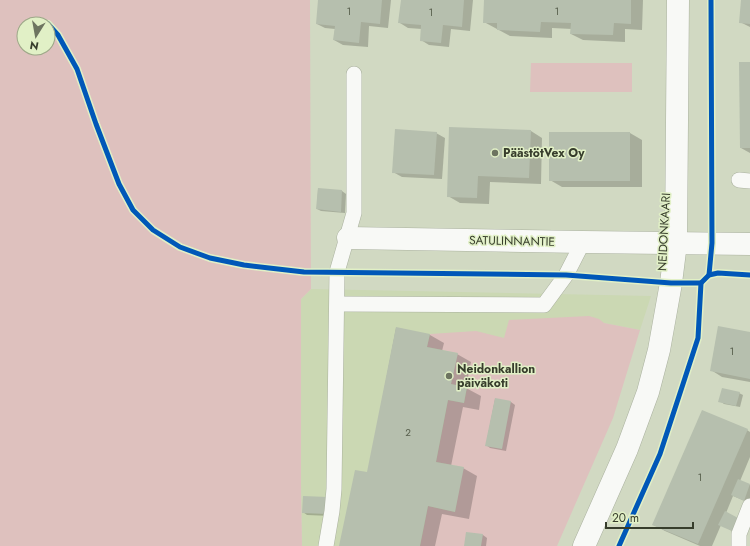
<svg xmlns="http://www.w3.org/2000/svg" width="750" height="546" font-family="Jost,sans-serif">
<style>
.built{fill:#cbd8b3}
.green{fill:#dec1be;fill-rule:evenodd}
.shadow{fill:#0003}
.building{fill:#b6bfae}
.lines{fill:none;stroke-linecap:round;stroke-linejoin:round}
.service-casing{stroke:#aab19f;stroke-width:16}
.minor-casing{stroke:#aab19f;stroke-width:23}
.service{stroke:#f8f9f6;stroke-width:15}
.minor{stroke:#f8f9f6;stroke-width:22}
.cycleway-casing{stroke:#e1f0c6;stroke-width:8}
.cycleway{stroke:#0057b8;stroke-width:5}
.poi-dot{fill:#6d7460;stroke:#e1f0c6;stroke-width:1.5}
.labels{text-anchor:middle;stroke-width:3;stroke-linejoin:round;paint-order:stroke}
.number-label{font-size:10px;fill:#575e4c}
.poi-label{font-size:12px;font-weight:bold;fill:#373d2c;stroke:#e1f0c6;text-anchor:start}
.street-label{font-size:12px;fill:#373d2c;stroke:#e1f0c6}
</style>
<rect width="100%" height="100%" fill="#d1d9c2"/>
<polygon class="built" points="311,289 651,296 640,330 604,323 529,546 302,546 301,486 301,299"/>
<g class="green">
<path d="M0 0H310L311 289 301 299V486L302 546H0ZM24 24H48V48H24Z"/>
<polygon points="531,63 632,63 632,92 530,92"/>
<polygon points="589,316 599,319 604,323 640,330 613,418 557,546 420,546 428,506 455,512 463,467 436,462 448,400 464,403 467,388 451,384 457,353 427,347 430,334 476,331 504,338 509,320"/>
</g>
<g class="shadow">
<polygon points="319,0 391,0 388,28 369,26 368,47 343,45 334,40 335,29 325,28 317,24"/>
<polygon points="402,0 473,0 470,31 451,29 449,47 429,45 421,40 422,29 408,28 400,23"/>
<polygon points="485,0 643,0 642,30 625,29 625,42 583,40 571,34 572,29 552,28 552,38 510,36 484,22"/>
<polygon points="742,0 750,0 750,27 740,22"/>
<polygon points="750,63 750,153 741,148"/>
<polygon points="531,131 542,138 541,184 490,182 489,204 460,203 448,196"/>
<polygon points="436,133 445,138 442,179 402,177 393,172"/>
<polygon points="630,133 642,140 642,187 562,187 550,180"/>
<polygon points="318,189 342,191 346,194 345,213 321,211 317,209"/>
<polygon points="396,328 430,335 444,343 442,351 457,354 471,362 466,388 481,396 479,410 463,407 451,466 463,468 477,476 469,519 442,514 435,546 340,546 368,473"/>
<polygon points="750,333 750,382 722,377 711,370"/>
<polygon points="739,393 743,395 740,407 724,404 720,401"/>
<polygon points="495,399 511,402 515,405 506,451 490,448 486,445"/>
<polygon points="747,430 750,432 750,457 740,481 750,485 750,498 748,502 733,496 726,513 736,533 721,525 712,546 700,546 665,531 654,525"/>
<polygon points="304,497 331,516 307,515 303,512"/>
<polygon points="467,533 483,535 487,538 486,546 465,546"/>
</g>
<g class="building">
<polygon points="318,0 382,0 380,24 361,22 359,43 333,40 335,26 316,24"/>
<polygon points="401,0 464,0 462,27 443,25 441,43 420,41 421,25 398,23"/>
<polygon points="484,0 631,0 631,24 614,23 613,35 570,34 571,23 541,22 540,32 497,30 497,23 483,23"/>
<polygon points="741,0 750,0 750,24 739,23"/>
<polygon points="739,62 750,62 750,148 740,148"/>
<polygon points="449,127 531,130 529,178 478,176 477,198 447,197"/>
<polygon points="395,129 437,132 434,175 392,173"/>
<rect x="549" y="132" width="81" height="49"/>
<polygon points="318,188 342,190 341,212 316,209"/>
<polygon points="718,326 750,332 750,379 710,371"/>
<polygon points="396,327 430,334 427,347 458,353 451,384 467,387 464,403 448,400 436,462 464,467 455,512 428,506 420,546 339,546 355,470 367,472"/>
<polygon points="722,388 740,392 736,406 718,402"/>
<polygon points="495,398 511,401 502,449 485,446"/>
<polygon points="702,410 748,429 698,544 652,525"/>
<polygon points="738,479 750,484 744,501 731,495"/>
<polygon points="303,496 328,497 327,514 302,513"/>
<polygon points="725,511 738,518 732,531 718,525"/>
<polygon points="466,532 483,534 481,546 464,546"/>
</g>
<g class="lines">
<defs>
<g id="service">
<polyline points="739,180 750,181"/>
<polyline points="338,304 544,305 566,275 583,242"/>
<polyline points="326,546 332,511 334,489 337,272 354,213 354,74"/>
<polyline points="739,546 739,534 750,506"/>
</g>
<g id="minor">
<polyline points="348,238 583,242 750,244"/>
<polyline points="584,546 627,449 648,392 659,350 671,283 676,243 678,0"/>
</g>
</defs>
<use href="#service" class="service-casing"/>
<use href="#minor" class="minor-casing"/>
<use href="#service" class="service"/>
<use href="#minor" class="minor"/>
<defs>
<g id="cycleway">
<polyline points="48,24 58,35 77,69 96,124 119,184 133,210 153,230 180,247 210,258 244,265 304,272 566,275 671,283 701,283"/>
<polyline points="709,275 712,243 711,0"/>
<polyline points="619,546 660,454 683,384 698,338 701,283 709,275 718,273 750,275"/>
</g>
</defs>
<use href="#cycleway" class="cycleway-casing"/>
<use href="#cycleway" class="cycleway"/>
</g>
<g class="poi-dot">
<circle cx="495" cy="153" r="4"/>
<circle cx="449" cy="376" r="4"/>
</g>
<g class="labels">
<g class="number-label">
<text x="349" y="15">1</text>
<text x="557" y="15">1</text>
<text x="431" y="16">1</text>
<text x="732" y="355">1</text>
<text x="408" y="436">2</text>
<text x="700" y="481">1</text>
</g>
<g class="poi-label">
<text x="503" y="157">PäästötVex Oy</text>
<text x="457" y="373">Neidonkallion<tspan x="457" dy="14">päiväkoti</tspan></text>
</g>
<g class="street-label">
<text transform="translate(664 232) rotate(-87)" y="4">NEIDONKAARI</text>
<text transform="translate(512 241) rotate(1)" y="4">SATULINNANTIE</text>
</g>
</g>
<g transform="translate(36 36) rotate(191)"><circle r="19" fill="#e1f0c6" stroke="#9da888"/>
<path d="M0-3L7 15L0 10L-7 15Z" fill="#6d7460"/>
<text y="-6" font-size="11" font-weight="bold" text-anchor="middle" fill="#373d2c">N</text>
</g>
<path d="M606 522v6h87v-6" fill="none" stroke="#373d2c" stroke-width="2"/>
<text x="612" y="522" font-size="12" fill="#373d2c" stroke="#e1f0c6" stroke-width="3" paint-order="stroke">20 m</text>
</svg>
